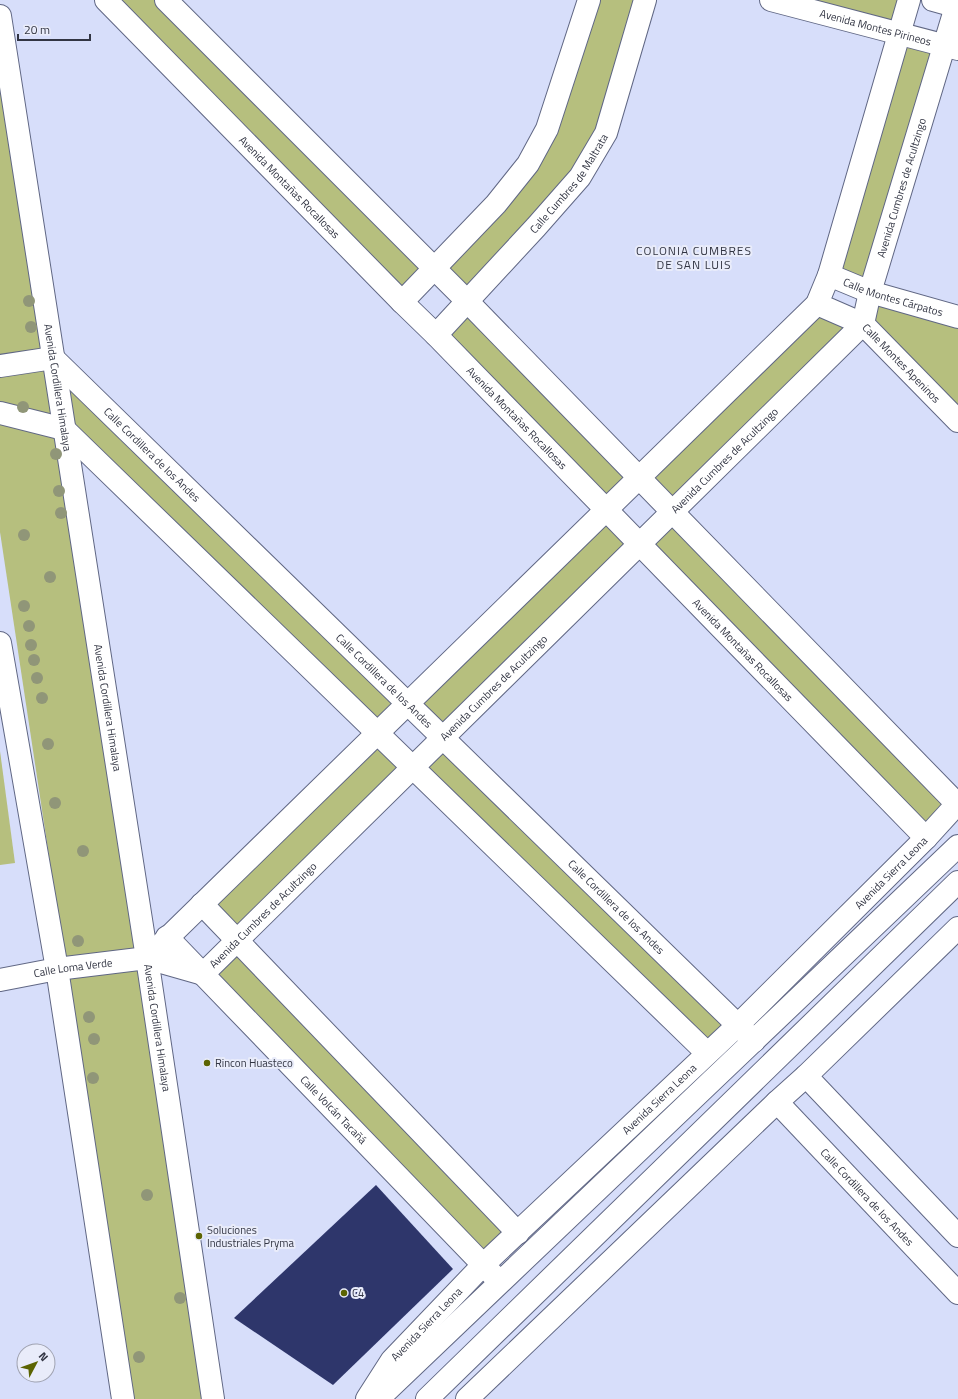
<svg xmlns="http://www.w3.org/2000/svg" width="958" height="1399" font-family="'Titillium Web',sans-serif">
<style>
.green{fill:#b6bf7e;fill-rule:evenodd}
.building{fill:#2e366b}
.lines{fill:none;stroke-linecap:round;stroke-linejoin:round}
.street-casing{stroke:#606784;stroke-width:24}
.secondary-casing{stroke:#606784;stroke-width:24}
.highway-casing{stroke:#606784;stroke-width:24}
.street{stroke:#fff;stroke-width:22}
.secondary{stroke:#fff;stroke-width:22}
.highway{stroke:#fff;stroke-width:22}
.tree{fill:#909678}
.poi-dot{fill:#5c6402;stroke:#e9ecfa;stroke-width:1.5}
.labels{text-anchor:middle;stroke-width:4;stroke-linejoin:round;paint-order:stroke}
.street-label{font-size:11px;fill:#323543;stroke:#e9ecfa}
.poi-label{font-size:11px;fill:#323543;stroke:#e9ecfa;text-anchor:start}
.neighbourhood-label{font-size:12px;letter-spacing:1px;fill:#323543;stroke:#e9ecfa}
</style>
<rect width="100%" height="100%" fill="#d7defa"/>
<g class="green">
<path d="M106 0H166L435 269 528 164 589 0H645L606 133 467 301 638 478 817 304 862 324 870 292 829 275 900 34 771 0H909L900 34 945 46 958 0 945 46 870 292 958 317V421L863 324 672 512 957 804 926 838 640 544 443 738 738 1025 707 1053 413 768 237 941 518 1233 483 1265 203 974 237 941 202 904 377 733 64 429 53 358 408 703 606 510 436 335 467 302 435 269 402 302ZM638 478 672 512 639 544 606 510ZM407 703 443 738 413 767 377 732Z"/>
<polygon points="0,59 204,1399 131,1399 0,532"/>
<polygon points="0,751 15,863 0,865"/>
</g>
<polygon class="building" points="376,1185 453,1269 333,1385 234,1318"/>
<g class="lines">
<defs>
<g id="street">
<path id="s1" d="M106 0 402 302 436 335 926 838"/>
<polyline points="166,0 467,301 957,804"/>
<path id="s2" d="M771 0 958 49"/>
<polyline points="933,0 958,7"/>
<path id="s3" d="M829 275 870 292 958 317"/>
<polyline points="402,302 496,204 528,164 547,129 589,0"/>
<path id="s4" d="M817 304 863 324 958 421"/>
<path id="s5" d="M436 335 536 227 580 177 606 133 645 0"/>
<path id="s6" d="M0 366 53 358 754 1041"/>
<polyline points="0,413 64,429 707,1053"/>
<polyline points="202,904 518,1233"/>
<path id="s7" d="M167 937 494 1276"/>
<polyline points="147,958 817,304 829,275 909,0"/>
<path id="s8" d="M0 980 57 969 147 958 203 974 863 324 870 292 958 0"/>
<polyline points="806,1076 958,1236"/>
<path id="s9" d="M777 1102 958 1293"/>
<path id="s10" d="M367 1399 392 1360 483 1265 738 1025 926 838 958 803"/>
<polyline points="467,1399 777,1102 806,1076 958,928"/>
</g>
<g id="secondary">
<path id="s11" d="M0 16 147 958 213 1399"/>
<polyline points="0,643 57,969 123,1399"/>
</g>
<g id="highway">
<polyline points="378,1399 958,846"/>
<polyline points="427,1399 958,882"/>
</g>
</defs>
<use href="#street" class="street-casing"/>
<use href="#secondary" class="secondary-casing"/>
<use href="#highway" class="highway-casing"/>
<use href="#street" class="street"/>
<use href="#secondary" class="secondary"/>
<use href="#highway" class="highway"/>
</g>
<g class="tree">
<circle cx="29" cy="301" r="6"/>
<circle cx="31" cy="327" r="6"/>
<circle cx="23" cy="407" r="6"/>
<circle cx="56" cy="454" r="6"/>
<circle cx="59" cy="491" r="6"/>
<circle cx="61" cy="513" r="6"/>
<circle cx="24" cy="535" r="6"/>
<circle cx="50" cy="577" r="6"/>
<circle cx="24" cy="606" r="6"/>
<circle cx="29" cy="626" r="6"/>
<circle cx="31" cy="645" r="6"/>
<circle cx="34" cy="660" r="6"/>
<circle cx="37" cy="678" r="6"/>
<circle cx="42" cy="698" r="6"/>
<circle cx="48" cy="744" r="6"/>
<circle cx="55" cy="803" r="6"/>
<circle cx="83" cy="851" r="6"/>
<circle cx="78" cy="941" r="6"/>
<circle cx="89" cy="1017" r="6"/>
<circle cx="94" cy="1039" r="6"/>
<circle cx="93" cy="1078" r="6"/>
<circle cx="147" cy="1195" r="6"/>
<circle cx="180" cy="1298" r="6"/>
<circle cx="139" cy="1357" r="6"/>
</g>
<g class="poi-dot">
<circle cx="207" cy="1063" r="4"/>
<circle cx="199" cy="1236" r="4"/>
<circle cx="344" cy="1293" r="4"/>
</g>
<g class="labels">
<g class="street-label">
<text dy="4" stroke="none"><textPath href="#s2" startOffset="108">Avenida Montes Pirineos</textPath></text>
<text dy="4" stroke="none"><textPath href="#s5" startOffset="202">Calle Cumbres de Maltrata</textPath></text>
<text dy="4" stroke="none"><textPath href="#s1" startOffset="262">Avenida Montañas Rocallosas</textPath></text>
<text dy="4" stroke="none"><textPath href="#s8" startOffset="1275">Avenida Cumbres de Acultzingo</textPath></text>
<text dy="4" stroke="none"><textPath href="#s3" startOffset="68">Calle Montes Cárpatos</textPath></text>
<text dy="4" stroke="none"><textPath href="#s4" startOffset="105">Calle Montes Apeninos</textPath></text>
<text dy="4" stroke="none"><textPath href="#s11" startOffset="376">Avenida Cordillera Himalaya</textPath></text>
<text dy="4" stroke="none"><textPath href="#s1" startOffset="586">Avenida Montañas Rocallosas</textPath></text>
<text dy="4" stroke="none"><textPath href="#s6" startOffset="192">Calle Cordillera de los Andes</textPath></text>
<text dy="4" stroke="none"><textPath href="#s8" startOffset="939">Avenida Cumbres de Acultzingo</textPath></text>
<text dy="4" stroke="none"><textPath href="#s1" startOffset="910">Avenida Montañas Rocallosas</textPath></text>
<text dy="4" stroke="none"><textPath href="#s6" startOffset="516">Calle Cordillera de los Andes</textPath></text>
<text dy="4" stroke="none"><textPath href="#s8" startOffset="615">Avenida Cumbres de Acultzingo</textPath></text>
<text dy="4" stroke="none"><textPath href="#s11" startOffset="700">Avenida Cordillera Himalaya</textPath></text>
<text dy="4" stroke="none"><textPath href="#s10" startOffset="744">Avenida Sierra Leona</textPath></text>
<text dy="4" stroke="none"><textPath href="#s6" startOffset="840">Calle Cordillera de los Andes</textPath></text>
<text dy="4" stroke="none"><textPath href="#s8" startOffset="291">Avenida Cumbres de Acultzingo</textPath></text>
<text dy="4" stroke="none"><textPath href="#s8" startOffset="74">Calle Loma Verde</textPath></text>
<text dy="4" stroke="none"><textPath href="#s11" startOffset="1024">Avenida Cordillera Himalaya</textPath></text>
<text dy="4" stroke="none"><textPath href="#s10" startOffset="420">Avenida Sierra Leona</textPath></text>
<text dy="4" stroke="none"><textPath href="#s7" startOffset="240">Calle Volcán Tacañá</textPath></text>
<text dy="4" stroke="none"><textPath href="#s9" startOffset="131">Calle Cordillera de los Andes</textPath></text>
<text dy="4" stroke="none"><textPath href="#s10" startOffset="96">Avenida Sierra Leona</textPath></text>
</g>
<g class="poi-label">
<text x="215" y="1067">Rincon Huasteco</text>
<text x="207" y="1234">Soluciones<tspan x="207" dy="13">Industriales Pryma</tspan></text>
<text x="352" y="1297">C4</text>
</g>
<g class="neighbourhood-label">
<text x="694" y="255">COLONIA CUMBRES<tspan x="694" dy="14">DE SAN LUIS</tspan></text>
</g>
</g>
<g transform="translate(36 1363) rotate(49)"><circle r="19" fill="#e9ecfa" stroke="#a0a3b1"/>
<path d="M0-3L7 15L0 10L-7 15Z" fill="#5c6402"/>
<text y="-6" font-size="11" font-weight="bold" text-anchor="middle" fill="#323543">N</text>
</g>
<path d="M18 34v6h72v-6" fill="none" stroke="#323543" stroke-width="2"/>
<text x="24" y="34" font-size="12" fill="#323543" stroke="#e9ecfa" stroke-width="3" paint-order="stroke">20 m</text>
</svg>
